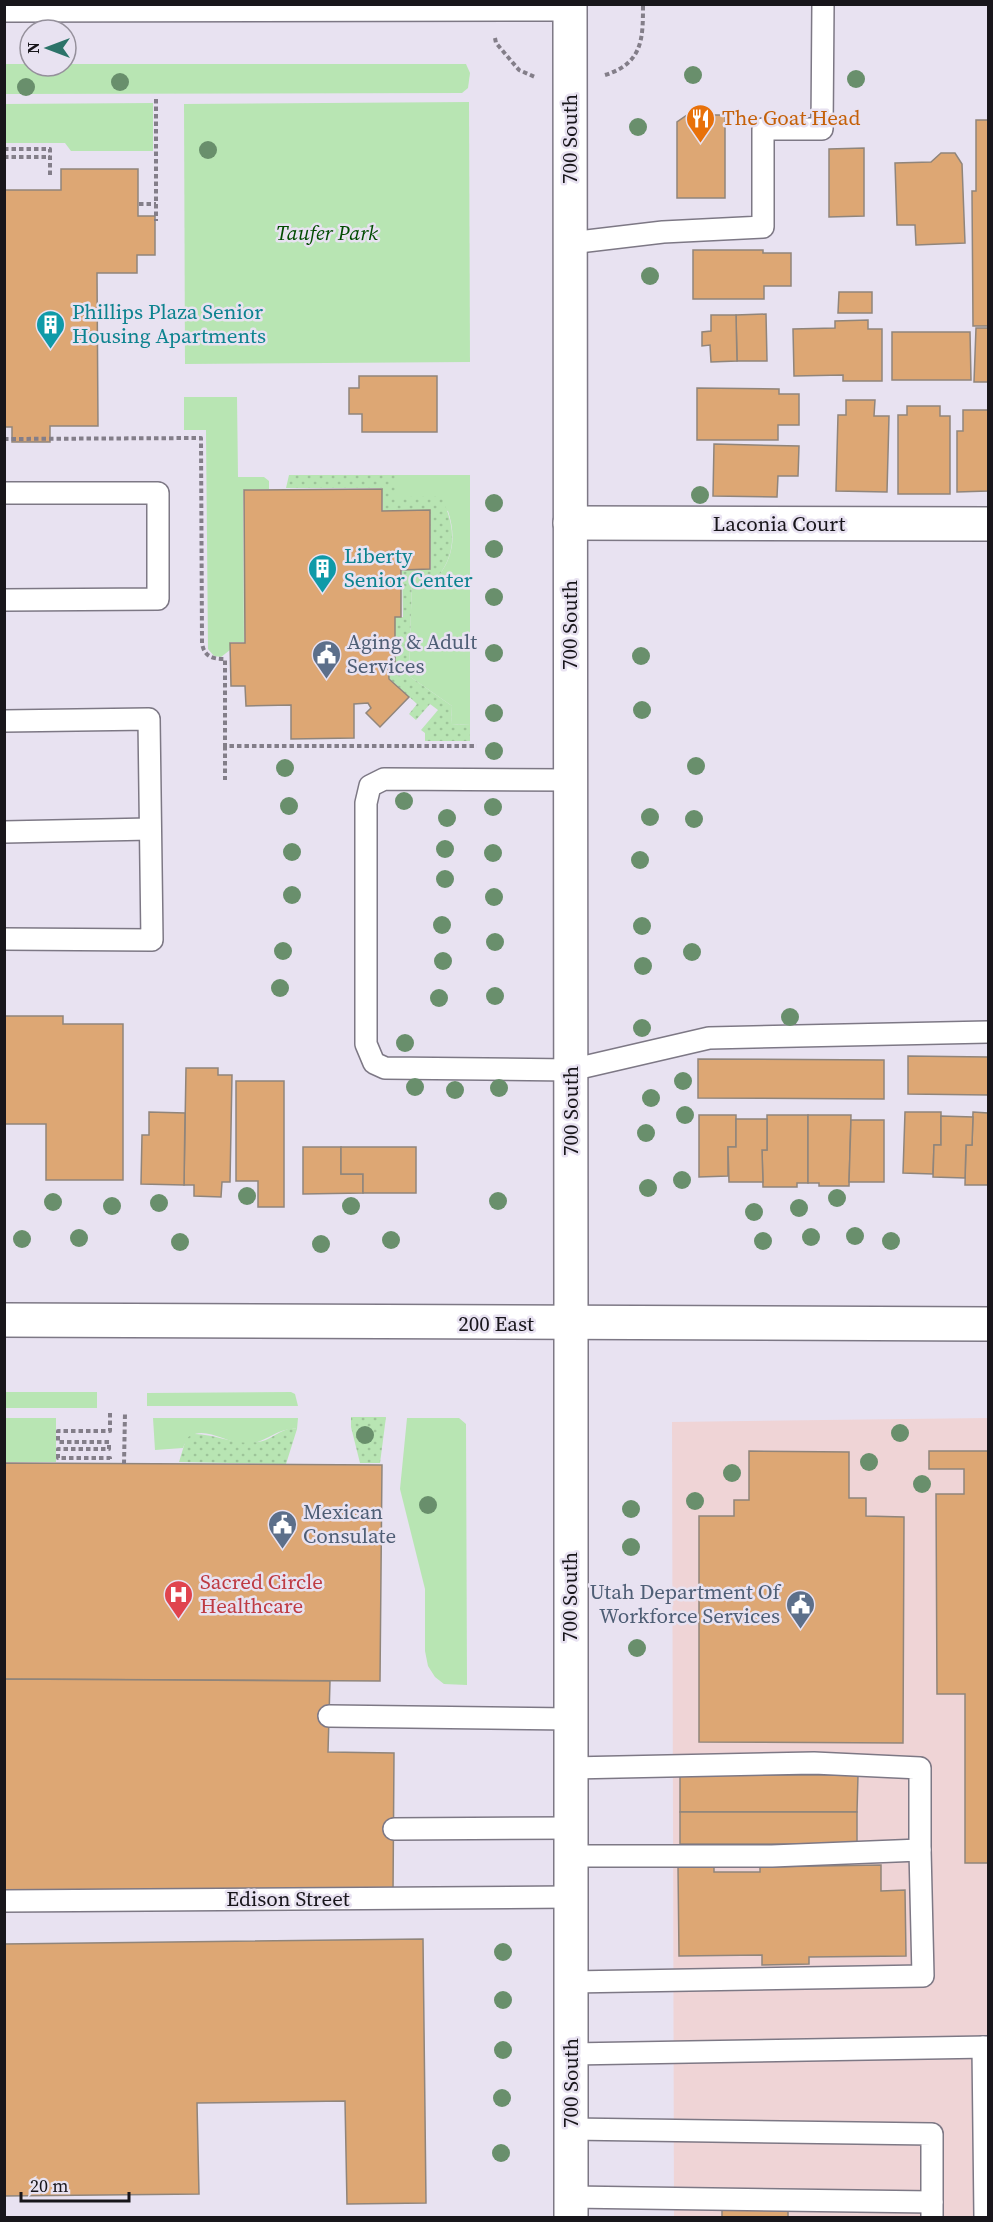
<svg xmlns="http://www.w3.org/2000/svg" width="993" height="2222" font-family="'Source Serif 4',serif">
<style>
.commercial{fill:#efd4d6}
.green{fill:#b8e5b3}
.garden{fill:url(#garden-dots)}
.building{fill:#dda774;stroke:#90857b;stroke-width:1.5}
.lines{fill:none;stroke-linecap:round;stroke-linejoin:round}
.lane-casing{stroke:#7d7885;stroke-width:24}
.street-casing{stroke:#7d7885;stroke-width:36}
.secondary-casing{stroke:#7d7885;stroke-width:36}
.path{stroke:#837e89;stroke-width:4;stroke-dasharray:4.5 3;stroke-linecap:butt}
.lane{stroke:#fff;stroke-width:21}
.street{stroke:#fff;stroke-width:33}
.secondary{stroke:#fff;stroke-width:33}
.tree{fill:#698f6c}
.labels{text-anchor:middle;stroke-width:5;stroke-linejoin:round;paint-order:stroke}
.food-label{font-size:21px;fill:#c56008;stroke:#e8e2f1;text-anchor:start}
.street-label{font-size:21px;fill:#18161b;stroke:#e8e2f1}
.park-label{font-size:21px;font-style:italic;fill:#014b00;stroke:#e8e2f1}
.culture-label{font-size:21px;fill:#0d838f;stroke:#e8e2f1;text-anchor:start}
.service-label{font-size:21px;fill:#4e5e75;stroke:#e8e2f1;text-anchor:start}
.health-label{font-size:21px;fill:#be3a42;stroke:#e8e2f1;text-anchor:start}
</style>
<defs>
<pattern id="garden-dots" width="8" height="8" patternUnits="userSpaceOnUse" patternTransform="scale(1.5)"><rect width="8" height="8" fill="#b8e5b3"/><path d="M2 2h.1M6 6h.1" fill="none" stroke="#9dc499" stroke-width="1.8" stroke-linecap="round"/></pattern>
</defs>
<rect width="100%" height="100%" fill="#e8e2f1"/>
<polygon class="commercial" points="988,1418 988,2217 674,2217 672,1422"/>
<g class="green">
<polygon points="4,64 466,64 470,73 468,88 462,93 5,94"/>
<polygon points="469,102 470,362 185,364 184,104"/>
<polygon points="153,103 153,151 71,151 65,143 5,143 5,104"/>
<polygon points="184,397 237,397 238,477 264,477 269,481 269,489 243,490 244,642 230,642 230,650 221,657 214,656 208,649 206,430 184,430"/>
<path d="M397 475H470V725L451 724 452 706 409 676 412 578H437C454 557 456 536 448 511L397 497Z"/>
<rect x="5" y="1392" width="92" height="16"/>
<polygon points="291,1392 295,1394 298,1406 147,1406 147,1393"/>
<polygon points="4,1418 56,1418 56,1462 5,1462"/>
<path d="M153 1418H298L297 1429C277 1427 265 1445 244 1444 223 1442 193 1418 183 1448L155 1450Z"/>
<polygon points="407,1418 459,1418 466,1424 467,1685 444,1684 435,1677 428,1666 425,1651 425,1589 400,1489"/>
</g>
<g class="garden">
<path d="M289 475H397V497L441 496C455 525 458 552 437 578H412L409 676 452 706 451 724 470 725V741H425V733L421 730 438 710 430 704 416 720 409 714 417 704 389 678V663L395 662V617H403L402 570 431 569 430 510 383 511 382 488H286Z"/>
<polygon points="351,1417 386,1417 380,1463 360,1463 351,1427"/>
<path d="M288 1429H297L286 1464 179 1462 186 1439 192 1434C215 1433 235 1446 258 1442 269 1441 277 1432 288 1429Z"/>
</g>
<g class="building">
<polygon points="687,115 725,115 725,198 677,198 677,122"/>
<polygon points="976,120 988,120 988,326 973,326 972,191 976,191"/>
<polygon points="864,148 864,216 829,217 829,149"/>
<polygon points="941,153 955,153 962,164 965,243 916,245 915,225 897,225 895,163 931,162"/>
<polygon points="61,169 138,169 138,216 155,216 155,255 137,255 137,273 97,273 98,426 50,426 50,442 12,442 12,427 4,427 4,190 61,190"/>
<polygon points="693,250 763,250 763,253 791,253 791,286 764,286 764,299 693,299"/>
<polygon points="839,292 872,292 872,313 838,313"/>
<polygon points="766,314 767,361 737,361 736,315"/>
<polygon points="711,315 736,315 737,361 711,362 710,345 702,346 702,332 711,331"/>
<polygon points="868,320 868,329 882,329 882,381 843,381 843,375 794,376 793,329 835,328 835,321"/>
<polygon points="976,328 988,328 988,382 974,382"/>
<polygon points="892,332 970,332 971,380 892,380"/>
<polygon points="359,376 437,376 437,432 362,432 362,414 349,414 349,388 359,388"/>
<polygon points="697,388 779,389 779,394 799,394 799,425 778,425 778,440 697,440"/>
<polygon points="846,400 875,400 874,416 889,416 887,492 836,491 838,415 846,415"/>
<polygon points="907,406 940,406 940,416 950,416 950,494 898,494 898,415 907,415"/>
<polygon points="963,410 988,410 988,491 957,492 957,431 963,431"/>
<polygon points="714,444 799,446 798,476 778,476 777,497 713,496"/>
<polygon points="382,489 382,511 430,510 430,569 401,570 401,617 395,617 395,662 388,662 389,679 409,697 380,727 366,713 371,708 368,703 354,704 354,738 291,739 291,705 246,706 245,686 231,686 230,643 245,643 244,490"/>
<polygon points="4,967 5,1016 63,1016 63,1024 123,1024 123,1180 46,1180 46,1124 4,1124"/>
<polygon points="908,1056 988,1057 988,1095 908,1094"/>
<polygon points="698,1059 884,1060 884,1099 698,1098"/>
<polygon points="186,1068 218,1068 218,1075 232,1075 230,1182 222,1182 221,1197 194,1196 194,1185 184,1185"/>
<polygon points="236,1081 284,1081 284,1207 258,1207 258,1181 236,1181"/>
<polygon points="149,1112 185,1113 184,1185 141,1184 142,1135 149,1135"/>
<polygon points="905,1112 941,1112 941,1145 934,1145 933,1174 903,1173"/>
<polygon points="973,1112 988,1113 988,1185 965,1185 966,1145 972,1145"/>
<polygon points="699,1115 736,1115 736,1147 728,1147 728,1176 699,1177"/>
<polygon points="767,1115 808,1115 808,1183 797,1183 797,1187 763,1187 762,1150 767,1150"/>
<polygon points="808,1115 851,1115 849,1186 819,1186 819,1183 808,1183"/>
<polygon points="941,1116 973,1117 972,1145 966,1145 965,1178 933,1177 934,1145 941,1145"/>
<polygon points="736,1119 767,1119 767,1150 762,1150 763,1182 729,1182 728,1147 736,1147"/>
<polygon points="851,1120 884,1120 884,1182 849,1182"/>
<polygon points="303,1147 341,1147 341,1174 363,1174 363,1193 303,1194"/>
<polygon points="341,1147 416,1147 416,1193 363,1193 363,1174 341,1174"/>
<polygon points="749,1451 849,1452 849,1498 866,1498 866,1516 904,1517 903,1743 699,1742 699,1516 734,1516 734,1500 749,1500"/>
<polygon points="929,1451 988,1451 988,1863 965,1863 965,1694 937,1694 936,1494 964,1494 964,1469 929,1469"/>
<polygon points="4,1463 382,1465 380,1681 4,1679"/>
<polygon points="4,1679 330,1681 328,1752 394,1753 393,1893 4,1890"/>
<polygon points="680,1775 858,1775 857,1812 680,1812"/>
<rect x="680" y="1812" width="177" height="32"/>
<polygon points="881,1865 881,1891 905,1890 906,1956 809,1957 809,1964 762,1965 762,1955 679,1956 678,1866 714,1866 714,1872 760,1872 760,1867"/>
<polygon points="423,1939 426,2203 347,2204 345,2101 197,2103 199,2194 4,2196 4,1944"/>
<rect x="722" y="2210" width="66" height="8"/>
</g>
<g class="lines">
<defs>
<g id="lane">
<polyline points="570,243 663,232 763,227 763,129 822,129 823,4"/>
<polyline points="4,493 158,493 158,599 4,600"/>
<polyline points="4,721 149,719 152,940 4,939"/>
<polyline points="570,780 384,779 370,786 366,803 366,1044 374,1063 385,1068 571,1070 709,1038 988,1032"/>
<polyline points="4,832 150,829"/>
<polyline points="329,1716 571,1719"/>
<polyline points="571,1768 814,1763 920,1768 920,1850"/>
<polyline points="394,1829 571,1828"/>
<polyline points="571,1856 772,1856 920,1850 923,1976 571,1982"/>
<polyline points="4,1901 571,1897"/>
<polyline points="983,2047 985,2218"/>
<polyline points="571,2054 988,2047"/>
<polyline points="571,2129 932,2134 932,2218"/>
<polyline points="571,2197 932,2202"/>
</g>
<g id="street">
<polyline points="570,4 571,1324"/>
<polyline points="4,5 561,4"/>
<polyline points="570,523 988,524"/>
</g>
<g id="secondary">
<polyline points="4,1320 988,1324"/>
<polyline points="571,1324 571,2218"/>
</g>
</defs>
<use href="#lane" class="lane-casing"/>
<use href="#street" class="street-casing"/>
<use href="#secondary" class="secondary-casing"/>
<g class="path">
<polyline points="495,38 496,43 519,70 535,77"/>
<path d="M605 75C643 63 643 39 643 4"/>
<polyline points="156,99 156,221"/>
<polyline points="4,149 50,149 50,178"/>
<polyline points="4,157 50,157"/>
<polyline points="139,204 156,204"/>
<path d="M4 439 201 438 202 643C204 657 213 659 225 659V746H477"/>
<polyline points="225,746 225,780"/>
<polyline points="110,1413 110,1431 58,1431 58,1442 109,1442 109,1449 58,1449 58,1458 110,1458 110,1462"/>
<polyline points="124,1464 125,1413"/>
</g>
<use href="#lane" class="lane"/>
<use href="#street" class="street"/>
<use href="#secondary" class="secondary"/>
</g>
<g class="tree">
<circle cx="693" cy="75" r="9"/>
<circle cx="856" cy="79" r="9"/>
<circle cx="120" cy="82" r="9"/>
<circle cx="26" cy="87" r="9"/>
<circle cx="638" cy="127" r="9"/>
<circle cx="208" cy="150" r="9"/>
<circle cx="650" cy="276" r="9"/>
<circle cx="700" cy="495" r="9"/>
<circle cx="494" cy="503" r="9"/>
<circle cx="494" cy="549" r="9"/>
<circle cx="494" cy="597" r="9"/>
<circle cx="494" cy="653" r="9"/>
<circle cx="641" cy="656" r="9"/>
<circle cx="642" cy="710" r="9"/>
<circle cx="494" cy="713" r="9"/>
<circle cx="494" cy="751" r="9"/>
<circle cx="696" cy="766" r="9"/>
<circle cx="285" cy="768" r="9"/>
<circle cx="404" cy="801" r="9"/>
<circle cx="289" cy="806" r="9"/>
<circle cx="493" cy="807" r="9"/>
<circle cx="650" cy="817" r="9"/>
<circle cx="447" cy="818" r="9"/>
<circle cx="694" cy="819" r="9"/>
<circle cx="445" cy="849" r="9"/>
<circle cx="292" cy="852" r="9"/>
<circle cx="493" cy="853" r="9"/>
<circle cx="640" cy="860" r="9"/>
<circle cx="445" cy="879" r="9"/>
<circle cx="292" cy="895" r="9"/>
<circle cx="494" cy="897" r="9"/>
<circle cx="442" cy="925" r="9"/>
<circle cx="642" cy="926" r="9"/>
<circle cx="495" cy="942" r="9"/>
<circle cx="283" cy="951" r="9"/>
<circle cx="692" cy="952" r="9"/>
<circle cx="443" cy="961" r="9"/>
<circle cx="643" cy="966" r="9"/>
<circle cx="280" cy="988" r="9"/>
<circle cx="495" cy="996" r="9"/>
<circle cx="439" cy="998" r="9"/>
<circle cx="790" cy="1017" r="9"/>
<circle cx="642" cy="1028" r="9"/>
<circle cx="405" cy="1043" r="9"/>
<circle cx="683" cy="1081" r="9"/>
<circle cx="415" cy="1087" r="9"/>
<circle cx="499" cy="1088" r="9"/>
<circle cx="455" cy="1090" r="9"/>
<circle cx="651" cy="1098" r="9"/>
<circle cx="685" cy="1115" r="9"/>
<circle cx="646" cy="1133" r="9"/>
<circle cx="682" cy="1180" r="9"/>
<circle cx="648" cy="1188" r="9"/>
<circle cx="247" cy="1196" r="9"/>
<circle cx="837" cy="1198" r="9"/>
<circle cx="498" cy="1201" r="9"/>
<circle cx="53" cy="1202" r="9"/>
<circle cx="159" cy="1203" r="9"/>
<circle cx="112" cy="1206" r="9"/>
<circle cx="351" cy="1206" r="9"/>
<circle cx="799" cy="1208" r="9"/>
<circle cx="754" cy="1212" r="9"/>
<circle cx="855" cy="1236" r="9"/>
<circle cx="811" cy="1237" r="9"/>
<circle cx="79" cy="1238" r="9"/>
<circle cx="22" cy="1239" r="9"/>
<circle cx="391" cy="1240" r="9"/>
<circle cx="763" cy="1241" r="9"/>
<circle cx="891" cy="1241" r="9"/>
<circle cx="180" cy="1242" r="9"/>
<circle cx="321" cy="1244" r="9"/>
<circle cx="900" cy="1433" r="9"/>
<circle cx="365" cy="1435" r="9"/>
<circle cx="869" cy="1462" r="9"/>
<circle cx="732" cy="1473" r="9"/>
<circle cx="922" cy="1484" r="9"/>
<circle cx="695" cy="1501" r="9"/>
<circle cx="428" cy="1505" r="9"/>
<circle cx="631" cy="1509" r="9"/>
<circle cx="631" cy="1547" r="9"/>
<circle cx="637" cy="1648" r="9"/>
<circle cx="503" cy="1952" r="9"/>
<circle cx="503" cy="2000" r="9"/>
<circle cx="503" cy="2050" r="9"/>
<circle cx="502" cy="2098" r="9"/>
<circle cx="501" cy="2153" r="9"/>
</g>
<defs>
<symbol id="restaurant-pin" viewBox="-11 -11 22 30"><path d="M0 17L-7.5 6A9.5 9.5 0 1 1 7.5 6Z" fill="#e8710a" stroke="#e8e2f1"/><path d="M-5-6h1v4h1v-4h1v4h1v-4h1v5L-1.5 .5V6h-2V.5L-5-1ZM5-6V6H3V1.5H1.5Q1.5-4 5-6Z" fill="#fff"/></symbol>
<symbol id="building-pin" viewBox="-11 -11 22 30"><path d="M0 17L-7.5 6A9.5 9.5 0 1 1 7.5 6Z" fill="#0f9aa8" stroke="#e8e2f1"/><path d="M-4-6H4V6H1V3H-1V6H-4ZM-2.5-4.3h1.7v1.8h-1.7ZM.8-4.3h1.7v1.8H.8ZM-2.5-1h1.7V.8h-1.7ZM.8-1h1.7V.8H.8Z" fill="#fff"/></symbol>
<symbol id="civic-pin" viewBox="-11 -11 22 30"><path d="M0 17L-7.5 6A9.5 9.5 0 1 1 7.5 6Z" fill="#5c6f8a" stroke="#e8e2f1"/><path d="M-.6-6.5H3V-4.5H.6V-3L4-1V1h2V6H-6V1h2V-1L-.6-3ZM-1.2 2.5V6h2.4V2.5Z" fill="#fff"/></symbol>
<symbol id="hospital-pin" viewBox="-11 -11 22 30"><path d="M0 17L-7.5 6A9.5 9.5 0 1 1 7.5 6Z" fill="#e0444e" stroke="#e8e2f1"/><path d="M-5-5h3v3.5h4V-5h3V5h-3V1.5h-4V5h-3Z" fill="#fff"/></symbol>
</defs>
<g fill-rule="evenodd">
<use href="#restaurant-pin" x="684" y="102" width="33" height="45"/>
<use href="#building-pin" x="34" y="308" width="33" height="45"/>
<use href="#building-pin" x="306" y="552" width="33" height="45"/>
<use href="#civic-pin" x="310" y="638" width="33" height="45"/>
<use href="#civic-pin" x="266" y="1508" width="33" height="45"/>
<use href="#hospital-pin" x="162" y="1578" width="33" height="45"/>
<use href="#civic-pin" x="784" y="1588" width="33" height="45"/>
</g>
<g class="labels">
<g class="food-label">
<text x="722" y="125">The Goat Head</text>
</g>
<g class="street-label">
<text transform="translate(570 139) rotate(-90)" y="7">700 South</text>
<text x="779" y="531">Laconia Court</text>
<text transform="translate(570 625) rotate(-90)" y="7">700 South</text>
<text transform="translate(571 1111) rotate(-90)" y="7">700 South</text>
<text x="496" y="1331">200 East</text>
<text transform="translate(570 1597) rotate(-90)" y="7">700 South</text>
<text x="288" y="1906">Edison Street</text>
<text transform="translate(571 2083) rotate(-90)" y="7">700 South</text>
</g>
<g class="park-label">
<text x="327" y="240">Taufer Park</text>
</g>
<g class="culture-label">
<text x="72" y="319">Phillips Plaza Senior<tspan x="72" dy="24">Housing Apartments</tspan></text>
<text x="344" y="563">Liberty<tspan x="344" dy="24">Senior Center</tspan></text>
</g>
<g class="service-label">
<text x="347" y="649">Aging &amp; Adult<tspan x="347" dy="24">Services</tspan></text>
<text x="303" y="1519">Mexican<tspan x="303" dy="24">Consulate</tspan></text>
<text x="780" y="1599" text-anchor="end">Utah Department Of<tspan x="780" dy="24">Workforce Services</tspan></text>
</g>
<g class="health-label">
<text x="200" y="1589">Sacred Circle<tspan x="200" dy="24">Healthcare</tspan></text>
</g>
</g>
<rect width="993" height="2222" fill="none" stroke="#18161b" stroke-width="12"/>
<g transform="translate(48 48) rotate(270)"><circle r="28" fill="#e8e2f1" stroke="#95909b" stroke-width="1.5"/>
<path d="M0-4.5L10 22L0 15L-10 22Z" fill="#2c7369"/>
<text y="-9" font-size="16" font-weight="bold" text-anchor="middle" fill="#18161b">N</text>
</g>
<path d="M21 2192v9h108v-9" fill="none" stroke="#18161b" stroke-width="3"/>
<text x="30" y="2192" font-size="18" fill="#18161b" stroke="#e8e2f1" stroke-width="4.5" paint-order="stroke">20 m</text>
</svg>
